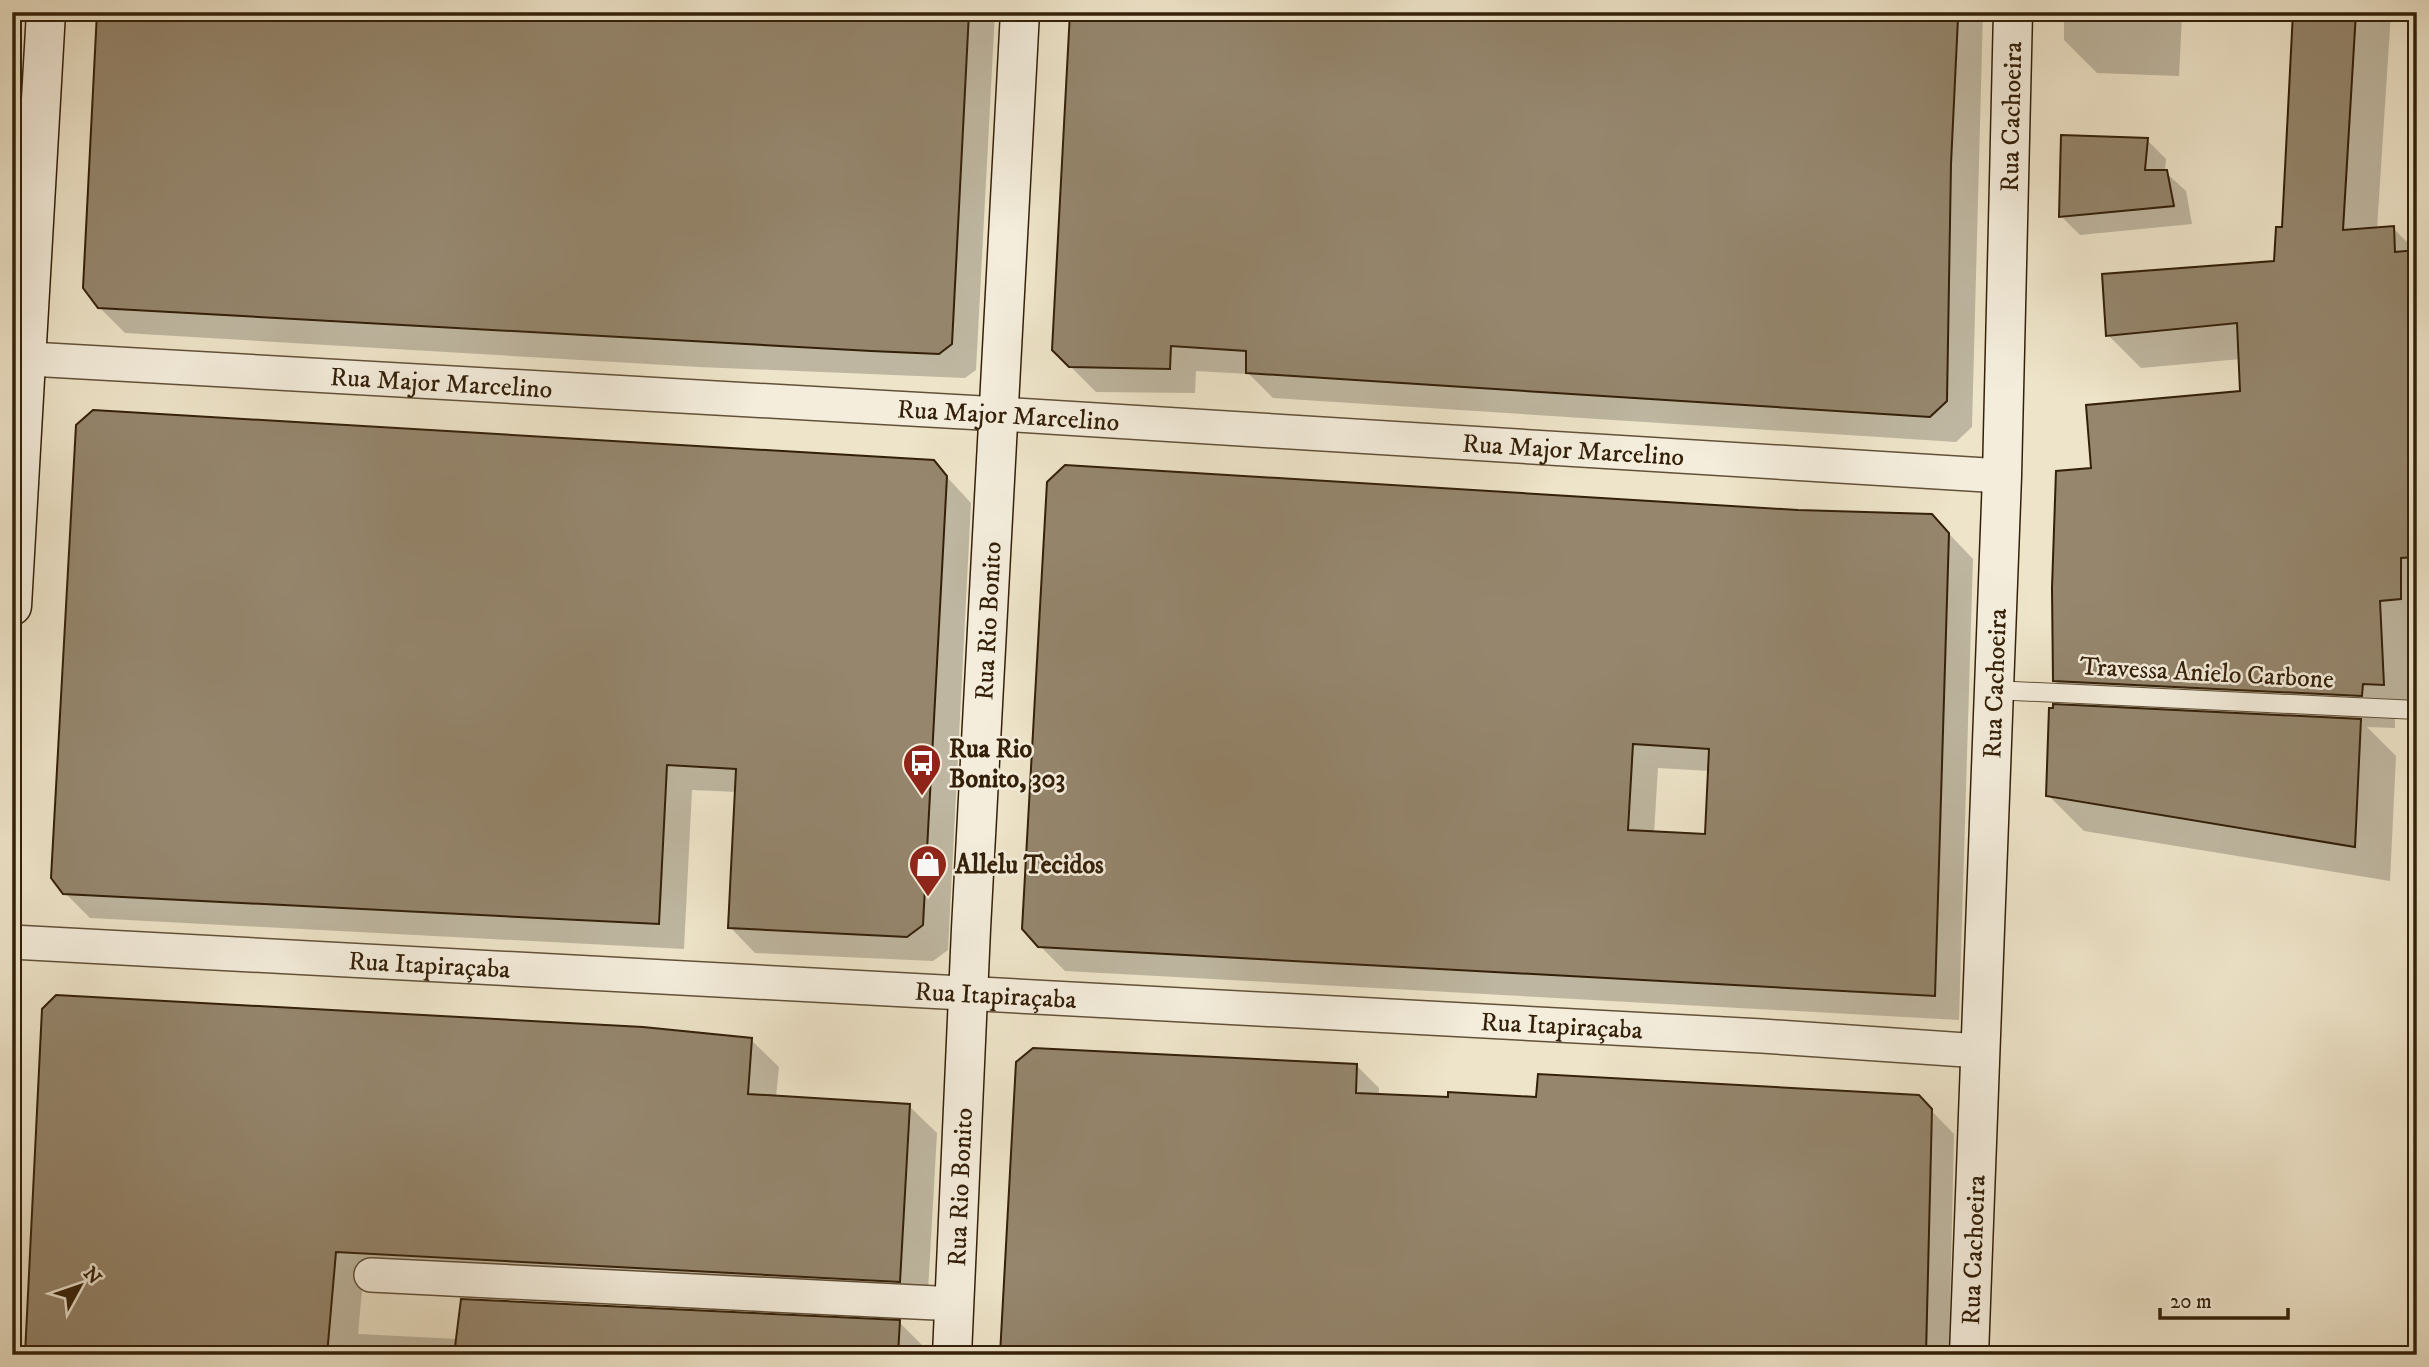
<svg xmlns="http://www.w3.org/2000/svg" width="2429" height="1367" font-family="'IM FELL DW Pica',serif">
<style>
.shadow{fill:#0003;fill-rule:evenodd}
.building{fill:#95866d;stroke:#342009;stroke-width:2;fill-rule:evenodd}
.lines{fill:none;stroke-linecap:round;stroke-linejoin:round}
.lane-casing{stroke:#625139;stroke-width:20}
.street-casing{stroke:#625139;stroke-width:36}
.secondary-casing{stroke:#342009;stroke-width:41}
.lane{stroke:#f4eddc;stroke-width:18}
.street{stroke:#f4eddc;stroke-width:33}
.secondary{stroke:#f4eddc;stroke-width:38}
.labels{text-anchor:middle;stroke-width:5;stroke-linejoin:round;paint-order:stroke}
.street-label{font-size:26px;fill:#342009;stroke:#f4eddc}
.poi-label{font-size:26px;font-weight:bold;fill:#342009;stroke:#f4eddc;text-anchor:start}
</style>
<rect width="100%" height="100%" fill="#eee4c9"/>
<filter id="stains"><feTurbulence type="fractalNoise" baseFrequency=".00286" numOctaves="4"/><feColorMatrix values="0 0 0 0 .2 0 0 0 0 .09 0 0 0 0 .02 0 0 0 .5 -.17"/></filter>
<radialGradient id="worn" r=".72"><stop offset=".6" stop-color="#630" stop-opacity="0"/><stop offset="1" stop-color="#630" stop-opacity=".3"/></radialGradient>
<g class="shadow">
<polygon points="12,12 21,12 12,161"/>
<polygon points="99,12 995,12 976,370 965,378 699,367 125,333 99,307"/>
<polygon points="1072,12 1983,12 1972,427 1956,442 1273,398 1249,374 1196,371 1195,393 1096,392 1070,366"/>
<polygon points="2064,12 2272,12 2272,17 2182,15 2179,76 2097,73 2064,40"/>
<polygon points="2295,12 2391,12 2377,229 2393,228 2417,252 2417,633 2412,633 2416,717 2395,716 2395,728 2367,727 2396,756 2390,881 2084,831 2048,795 2082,707 2055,681 2093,470 2242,392 2241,359 2141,368 2108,335 2276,263 2283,229"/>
<polygon points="2147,140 2166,159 2165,172 2186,191 2192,224 2080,235 2061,216"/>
<polygon points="933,462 971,503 948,950 933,961 755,953 730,927 737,792 692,790 684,949 90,918 64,892"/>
<path d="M1797 511 1931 515 1973 559 1959 1020 1065 971 1040 946ZM1658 768 1710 771 1707 835 1654 833Z"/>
<polygon points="751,1040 779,1067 776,1097 909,1106 937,1133 927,1309 363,1279 358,1334 458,1339 899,1322 927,1350 926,1355 27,1355"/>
<polygon points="1357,1066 1379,1088 1379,1095 1449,1099 1918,1097 1954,1134 1949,1355 1002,1355"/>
</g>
<g class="building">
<polygon points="97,12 969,12 952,344 939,354 871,351 98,308 83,288"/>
<polygon points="1070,12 1931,12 1931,16 1958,18 1951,164 1947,401 1930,417 1246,373 1246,351 1171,346 1170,369 1069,367 1052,350"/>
<polygon points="2293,12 2356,12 2343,230 2394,226 2395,252 2417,250 2417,557 2401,558 2401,599 2380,601 2384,685 2363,684 2362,696 2053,681 2052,588 2056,471 2091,468 2086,405 2240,391 2237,323 2106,336 2102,274 2274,261 2276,227 2282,227"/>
<polygon points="2061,135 2148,138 2145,170 2167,170 2174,206 2059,217"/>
<polygon points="93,410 934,460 947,476 923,925 907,937 728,928 736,769 667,765 659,924 63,894 51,878 76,425"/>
<path d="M1065 465 1798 510 1932 514 1949 533 1935 996 1038 947 1022 929 1047 482ZM1633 744 1709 749 1705 834 1628 830Z"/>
<polygon points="2053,704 2361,719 2355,847 2046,796 2049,708 2053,708"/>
<polygon points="56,995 643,1027 752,1038 748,1094 910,1104 900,1282 336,1252 327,1355 25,1355 42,1009"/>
<polygon points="1033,1048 1357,1064 1356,1093 1448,1097 1448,1092 1536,1097 1538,1074 1919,1095 1932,1109 1926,1355 1000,1355 1016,1062"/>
<polygon points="461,1299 900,1320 898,1355 454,1355"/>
</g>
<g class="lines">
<defs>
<polyline id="lane" points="1993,690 2417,710"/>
<g id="street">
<path id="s1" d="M12 358 999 414 2002 476"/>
<path id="s2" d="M12 942 1762 1036 1980 1051"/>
<polyline points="371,1275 956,1304"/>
</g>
<g id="secondary">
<polyline points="12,606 46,12"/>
<path id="s3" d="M952 1355 971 929 1020 12"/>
<path id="s4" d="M1969 1355 2002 476 2013 12"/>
</g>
</defs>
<use href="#lane" class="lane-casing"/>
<use href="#street" class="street-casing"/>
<use href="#secondary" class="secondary-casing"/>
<use href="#lane" class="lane"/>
<use href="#street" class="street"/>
<use href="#secondary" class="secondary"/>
</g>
<defs>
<symbol id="bus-pin" viewBox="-11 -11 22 30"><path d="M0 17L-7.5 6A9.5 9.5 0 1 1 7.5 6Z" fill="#8f2418" stroke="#f4eddc"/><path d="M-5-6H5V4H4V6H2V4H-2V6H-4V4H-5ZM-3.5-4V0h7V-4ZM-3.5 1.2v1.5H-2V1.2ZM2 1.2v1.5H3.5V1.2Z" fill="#fff"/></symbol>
<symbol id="shop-pin" viewBox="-11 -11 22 30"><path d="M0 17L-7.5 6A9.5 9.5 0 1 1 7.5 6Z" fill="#8f2418" stroke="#f4eddc"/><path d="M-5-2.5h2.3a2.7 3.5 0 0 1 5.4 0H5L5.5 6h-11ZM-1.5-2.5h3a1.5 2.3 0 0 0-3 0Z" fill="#fff"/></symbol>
</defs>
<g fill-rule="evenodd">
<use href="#bus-pin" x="900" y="741" width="44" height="60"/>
<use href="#shop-pin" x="906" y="842" width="44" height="60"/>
</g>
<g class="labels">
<g class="street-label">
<text dy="9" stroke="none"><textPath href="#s4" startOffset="1239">Rua Cachoeira</textPath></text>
<text dy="9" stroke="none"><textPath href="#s1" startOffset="430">Rua Major Marcelino</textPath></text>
<text dy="9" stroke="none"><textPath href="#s1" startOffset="998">Rua Major Marcelino</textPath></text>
<text dy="9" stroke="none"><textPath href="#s1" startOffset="1564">Rua Major Marcelino</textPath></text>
<text dy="9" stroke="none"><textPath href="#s3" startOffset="735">Rua Rio Bonito</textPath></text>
<text transform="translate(2207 672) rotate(3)" y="9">Travessa Anielo Carbone</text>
<text dy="9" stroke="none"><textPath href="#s4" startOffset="672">Rua Cachoeira</textPath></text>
<text dy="9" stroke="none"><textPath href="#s2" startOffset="418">Rua Itapiraçaba</textPath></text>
<text dy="9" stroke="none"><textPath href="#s2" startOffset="985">Rua Itapiraçaba</textPath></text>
<text dy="9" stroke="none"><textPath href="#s2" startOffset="1552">Rua Itapiraçaba</textPath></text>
<text dy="9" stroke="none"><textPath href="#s3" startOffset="168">Rua Rio Bonito</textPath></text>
<text dy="9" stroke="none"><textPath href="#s4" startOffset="105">Rua Cachoeira</textPath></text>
</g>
<g class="poi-label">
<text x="949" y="757">Rua Rio<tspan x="949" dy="30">Bonito, 303</tspan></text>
<text x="955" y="873">Allelu Tecidos</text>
</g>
</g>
<rect width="2429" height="1367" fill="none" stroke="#eee4c9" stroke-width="42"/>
<rect x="14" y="14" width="2401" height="1339" fill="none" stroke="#342009" stroke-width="3.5"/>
<rect x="21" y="21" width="2387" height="1325" fill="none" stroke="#342009" stroke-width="2"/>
<g transform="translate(80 1286) rotate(50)" stroke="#f4eddc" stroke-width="5" paint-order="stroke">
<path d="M0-5L12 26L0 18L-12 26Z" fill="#342009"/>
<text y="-10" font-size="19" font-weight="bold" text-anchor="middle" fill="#342009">N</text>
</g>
<path d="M2160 1308v10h128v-10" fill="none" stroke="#342009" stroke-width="3.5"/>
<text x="2170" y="1308" font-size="21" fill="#342009" stroke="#f4eddc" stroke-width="5" paint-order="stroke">20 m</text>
<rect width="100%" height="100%" filter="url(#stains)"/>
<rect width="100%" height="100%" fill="url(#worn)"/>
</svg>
